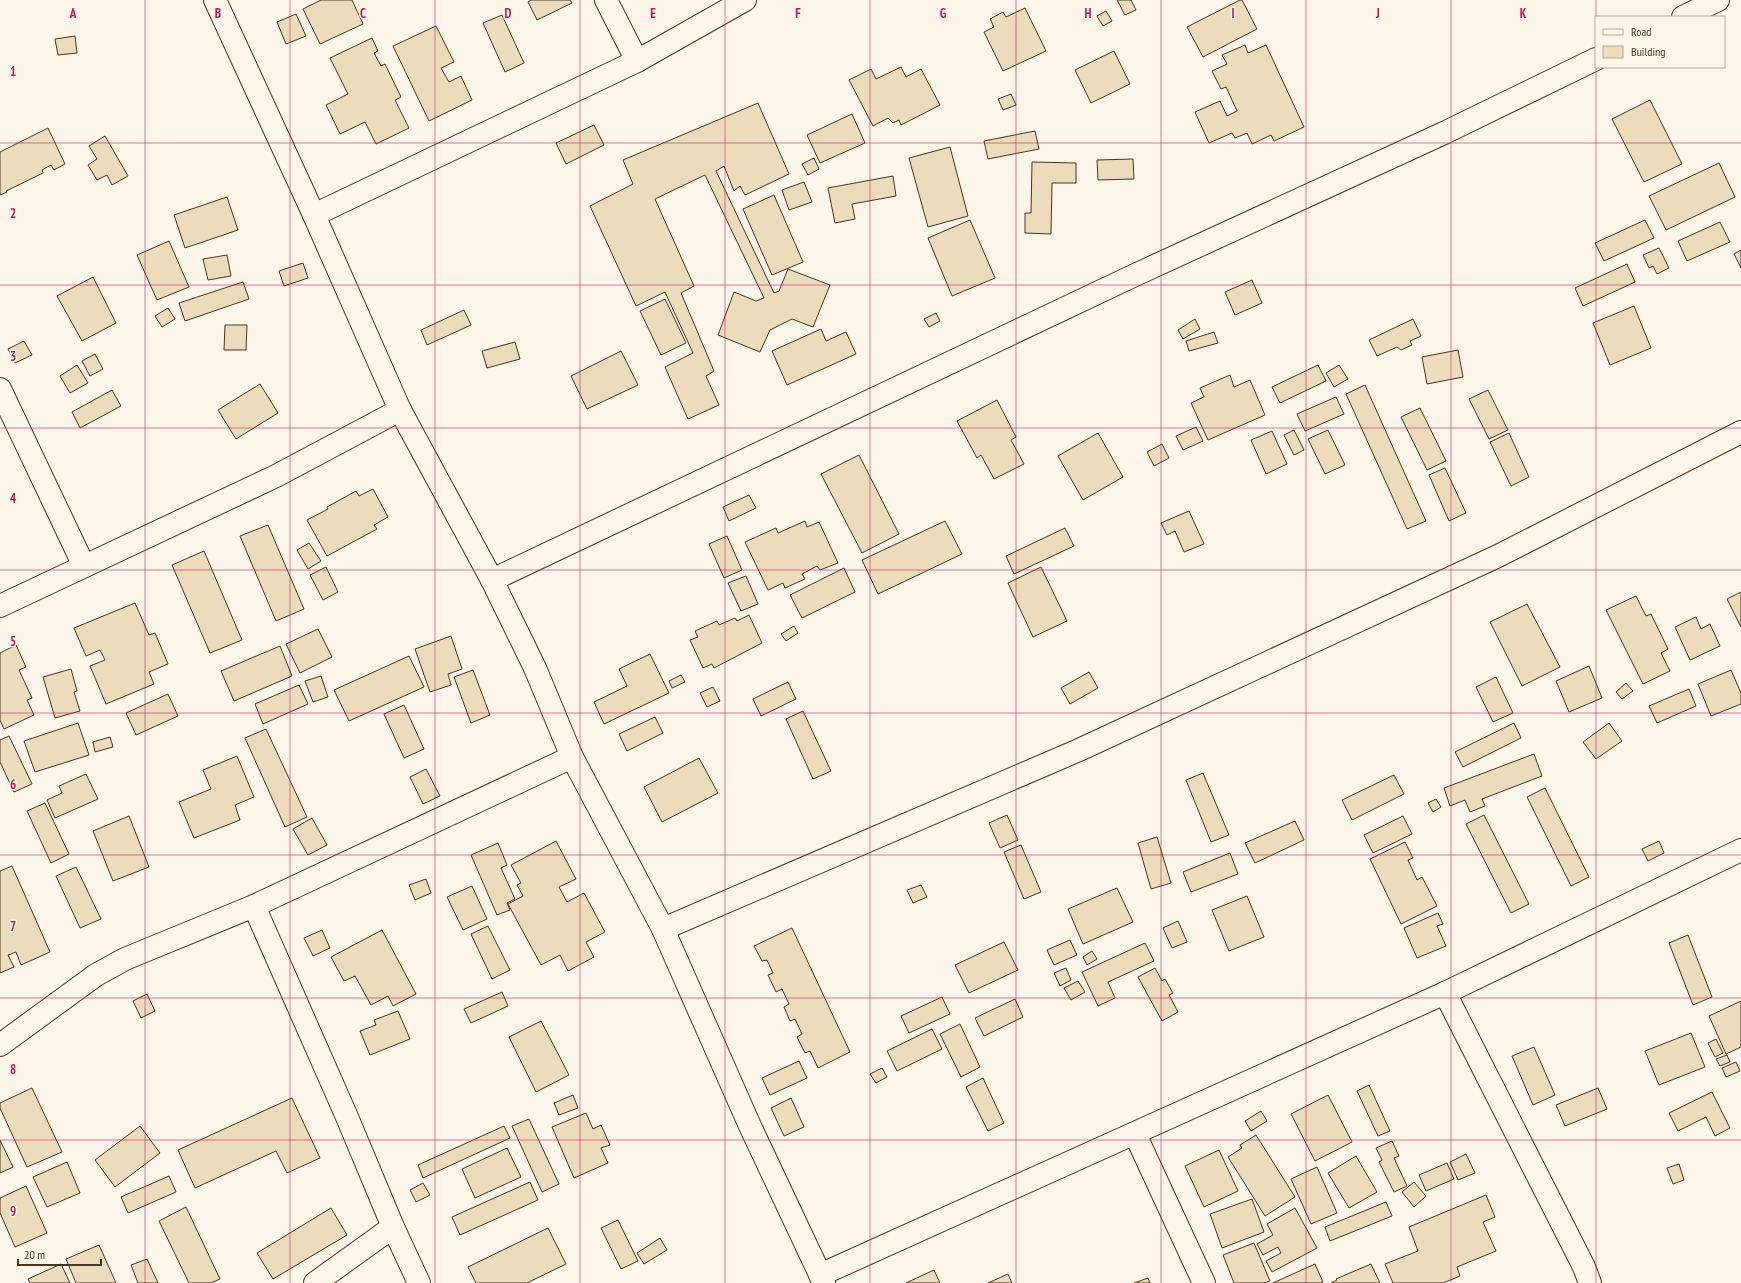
<svg xmlns="http://www.w3.org/2000/svg" width="1741" height="1283" font-family="'PT Sans Narrow',sans-serif">
<style>
.building{fill:#ecdcbc;stroke:#4a3520}
.lines{fill:none;stroke-linecap:round;stroke-linejoin:round}
.minor-casing{stroke:#4a3520;stroke-width:24}
.minor{stroke:#fbf6e9;stroke-width:22}
.grid{fill:none;stroke:#c2185b;stroke-width:1;stroke-opacity:0.55}
.grid-label{font-size:13px;text-anchor:middle;font-weight:bold;fill:#c2185b;stroke:#fbf6e9;stroke-width:3;stroke-linejoin:round;paint-order:stroke}
</style>
<rect width="100%" height="100%" fill="#fbf6e9"/>
<g class="building">
<polygon points="321,0 352,0 363,24 320,44 303,9"/>
<polygon points="531,0 570,0 572,3 537,20 528,2"/>
<polygon points="1117,0 1131,0 1136,10 1125,15"/>
<polygon points="1240,0 1242,0 1257,29 1203,57 1187,27"/>
<polygon points="1025,8 1046,51 1003,71 984,32 994,27 990,19 1003,12 1006,17"/>
<polygon points="1106,11 1112,21 1103,26 1097,16"/>
<polygon points="296,14 306,36 286,44 277,22"/>
<polygon points="502,15 524,63 505,72 483,23"/>
<polygon points="436,26 454,62 441,68 449,82 461,76 472,100 429,121 393,46"/>
<polygon points="75,36 77,53 58,55 55,39"/>
<polygon points="372,38 378,51 374,53 381,66 385,64 401,97 395,100 409,128 376,144 365,122 340,134 326,105 348,94 330,58"/>
<polygon points="1245,45 1248,53 1266,45 1304,127 1274,141 1271,135 1252,144 1247,133 1235,138 1232,133 1209,143 1195,112 1220,101 1227,116 1237,111 1226,87 1221,89 1212,71 1227,64 1222,55"/>
<polygon points="1114,51 1130,84 1091,103 1075,70"/>
<polygon points="901,67 906,77 921,69 940,105 901,125 899,120 893,123 888,118 873,126 849,80 871,69 876,79"/>
<polygon points="1011,94 1016,105 1003,110 998,99"/>
<polygon points="1650,100 1682,164 1644,182 1612,119"/>
<polygon points="758,103 789,174 745,195 740,186 734,191 724,166 716,171 774,293 779,291 788,269 830,285 813,327 792,319 770,330 760,352 718,335 734,292 756,301 764,298 705,175 655,199 694,286 681,293 714,371 706,376 719,405 688,419 665,367 693,353 665,292 636,306 590,206 633,184 623,160"/>
<polygon points="852,114 865,143 820,163 807,135"/>
<polygon points="594,125 604,145 566,164 556,143"/>
<polygon points="48,128 65,164 54,170 51,165 42,170 43,173 6,191 7,192 0,195 0,152"/>
<polygon points="1035,131 1039,149 988,159 984,141"/>
<polygon points="105,136 128,176 112,185 107,175 97,180 88,165 97,159 89,146"/>
<polygon points="950,147 968,216 928,227 909,158"/>
<polygon points="814,158 819,169 808,175 802,164"/>
<polygon points="1133,159 1134,179 1098,180 1097,160"/>
<polygon points="1032,162 1076,163 1076,183 1052,183 1051,234 1025,233 1025,213 1031,213"/>
<polygon points="1719,163 1735,197 1666,230 1649,196"/>
<polygon points="893,176 896,196 852,204 855,219 835,223 828,188"/>
<polygon points="804,182 812,202 789,210 782,190"/>
<polygon points="774,195 803,262 772,275 743,209"/>
<polygon points="227,197 238,230 185,248 174,215"/>
<polygon points="970,220 995,278 952,296 928,238"/>
<polygon points="1645,220 1654,238 1604,261 1595,243"/>
<polygon points="1720,222 1730,242 1687,261 1678,241"/>
<polygon points="169,241 189,287 157,300 137,255"/>
<polygon points="1659,248 1669,268 1657,274 1653,266 1649,268 1643,255"/>
<polygon points="1741,250 1741,268 1734,254"/>
<polygon points="227,255 231,276 208,280 203,259"/>
<polygon points="303,263 308,278 284,286 279,271"/>
<polygon points="1627,264 1635,282 1583,306 1575,288"/>
<polygon points="93,277 116,323 82,341 57,296"/>
<polygon points="1252,280 1262,303 1235,315 1225,292"/>
<polygon points="243,282 249,299 185,321 179,303"/>
<polygon points="665,299 686,343 661,355 640,311"/>
<polygon points="1634,306 1651,348 1610,365 1593,323"/>
<polygon points="168,308 175,319 162,327 155,316"/>
<polygon points="464,310 471,325 427,345 421,330"/>
<polygon points="936,313 940,321 929,327 924,319"/>
<polygon points="1195,319 1200,329 1183,339 1178,330"/>
<polygon points="1413,319 1421,336 1410,341 1412,345 1401,350 1397,347 1377,356 1369,340"/>
<polygon points="225,325 247,325 246,350 224,350"/>
<polygon points="821,329 826,341 846,332 856,354 787,385 772,351"/>
<polygon points="1214,332 1218,343 1189,351 1186,341"/>
<polygon points="24,341 32,355 15,363 8,349"/>
<polygon points="515,342 520,359 487,368 482,351"/>
<polygon points="1458,350 1463,377 1427,384 1422,357"/>
<polygon points="621,351 638,385 587,409 571,376"/>
<polygon points="95,354 103,369 90,376 82,361"/>
<polygon points="77,365 88,383 70,393 60,376"/>
<polygon points="1318,365 1326,381 1280,403 1272,387"/>
<polygon points="1339,365 1348,379 1334,387 1326,373"/>
<polygon points="1230,375 1234,387 1250,380 1265,415 1208,440 1191,403 1204,397 1200,388"/>
<polygon points="260,384 278,413 236,439 218,410"/>
<polygon points="1365,385 1426,521 1407,529 1346,394"/>
<polygon points="112,390 121,406 80,428 72,412"/>
<polygon points="1488,390 1508,430 1489,439 1469,399"/>
<polygon points="1336,397 1344,414 1305,431 1297,414"/>
<polygon points="997,400 1016,437 1011,440 1024,464 994,479 981,455 977,458 957,421"/>
<polygon points="1420,408 1446,461 1427,470 1401,417"/>
<polygon points="1196,427 1203,441 1183,450 1176,436"/>
<polygon points="1294,430 1304,450 1294,455 1284,435"/>
<polygon points="1328,430 1345,465 1325,474 1308,439"/>
<polygon points="1272,431 1287,464 1266,474 1251,440"/>
<polygon points="1098,433 1123,477 1083,500 1058,456"/>
<polygon points="1509,433 1529,477 1511,486 1490,442"/>
<polygon points="1162,444 1169,458 1154,466 1147,452"/>
<polygon points="859,455 899,534 862,553 821,474"/>
<polygon points="1445,468 1466,513 1449,521 1429,475"/>
<polygon points="373,489 388,517 374,525 377,529 327,556 307,520 328,509 327,507 356,491 359,496"/>
<polygon points="749,495 756,508 729,521 723,507"/>
<polygon points="1189,511 1204,544 1184,552 1175,531 1167,535 1161,523"/>
<polygon points="805,521 807,527 819,522 838,563 820,570 817,566 802,574 805,579 785,588 783,583 768,590 745,542 776,528 778,533"/>
<polygon points="945,521 962,554 878,594 862,560"/>
<polygon points="268,525 304,609 276,621 240,536"/>
<polygon points="1065,528 1074,546 1014,574 1006,556"/>
<polygon points="727,536 742,570 724,578 709,544"/>
<polygon points="309,543 321,561 308,569 297,550"/>
<polygon points="204,551 242,640 210,653 172,565"/>
<polygon points="326,567 338,592 323,600 310,575"/>
<polygon points="1041,567 1067,621 1033,637 1008,583"/>
<polygon points="844,568 855,592 802,618 790,595"/>
<polygon points="746,576 758,604 741,611 728,583"/>
<polygon points="1741,592 1741,627 1727,599"/>
<polygon points="1636,596 1646,616 1651,614 1668,649 1661,653 1670,671 1643,684 1606,610"/>
<polygon points="135,603 149,635 155,633 168,664 149,672 154,684 106,704 90,666 105,660 100,650 86,656 74,628"/>
<polygon points="1527,604 1560,667 1522,686 1490,622"/>
<polygon points="749,615 762,643 714,668 712,664 703,668 690,640 698,637 695,631 717,621 719,625 735,618 737,621"/>
<polygon points="1696,617 1701,629 1710,624 1720,646 1690,660 1675,627"/>
<polygon points="794,626 798,633 786,641 781,634"/>
<polygon points="318,629 332,657 300,673 286,644"/>
<polygon points="451,636 462,669 448,674 451,685 430,692 415,649"/>
<polygon points="16,645 26,667 19,670 32,698 27,700 34,715 4,729 0,720 0,653"/>
<polygon points="280,646 292,676 234,701 221,671"/>
<polygon points="650,654 669,693 604,724 594,702 627,686 619,669"/>
<polygon points="409,656 424,687 349,721 334,690"/>
<polygon points="1589,666 1602,698 1569,712 1556,681"/>
<polygon points="71,669 77,691 74,692 80,711 55,718 43,677"/>
<polygon points="473,670 490,715 471,723 454,677"/>
<polygon points="1731,670 1741,693 1741,704 1711,716 1698,684"/>
<polygon points="1089,672 1098,688 1070,704 1061,688"/>
<polygon points="681,675 685,682 672,688 669,681"/>
<polygon points="321,676 328,697 313,702 305,681"/>
<polygon points="1496,677 1513,713 1493,722 1476,687"/>
<polygon points="788,682 796,699 761,716 753,699"/>
<polygon points="1626,683 1633,691 1622,699 1616,692"/>
<polygon points="299,685 308,704 263,724 255,704"/>
<polygon points="713,687 720,701 707,707 700,693"/>
<polygon points="1689,689 1696,706 1657,723 1649,706"/>
<polygon points="168,694 178,716 136,735 126,713"/>
<polygon points="404,705 424,749 404,758 384,714"/>
<polygon points="803,711 831,771 813,779 786,719"/>
<polygon points="655,717 663,733 627,751 619,734"/>
<polygon points="78,723 89,755 35,772 24,741"/>
<polygon points="1514,723 1521,738 1463,767 1455,752"/>
<polygon points="1609,723 1622,741 1596,759 1583,742"/>
<polygon points="266,729 307,817 285,827 245,738"/>
<polygon points="9,736 32,784 14,792 0,762 0,740"/>
<polygon points="110,737 113,747 95,752 93,742"/>
<polygon points="1534,754 1542,776 1482,799 1485,806 1470,812 1465,800 1450,806 1444,788"/>
<polygon points="237,756 254,797 235,805 240,820 194,838 179,802 211,789 203,770"/>
<polygon points="699,758 718,793 662,822 644,787"/>
<polygon points="426,769 440,796 423,804 410,777"/>
<polygon points="1203,773 1229,835 1211,842 1186,780"/>
<polygon points="86,774 98,799 55,818 47,800 62,793 59,786"/>
<polygon points="1394,775 1404,794 1352,820 1342,800"/>
<polygon points="1545,788 1589,877 1571,886 1527,797"/>
<polygon points="1436,799 1441,807 1433,812 1428,803"/>
<polygon points="45,803 69,854 51,863 27,811"/>
<polygon points="1007,815 1018,840 1000,848 989,823"/>
<polygon points="1484,815 1529,904 1511,913 1466,824"/>
<polygon points="129,816 149,867 113,881 93,831"/>
<polygon points="1403,816 1412,834 1373,853 1364,835"/>
<polygon points="312,818 327,845 308,855 293,829"/>
<polygon points="1295,821 1304,840 1255,863 1245,843"/>
<polygon points="1157,837 1171,883 1151,889 1138,843"/>
<polygon points="556,841 576,879 559,887 567,902 584,893 605,932 586,942 594,957 568,971 560,955 541,965 508,904 523,896 517,885 521,883 511,865"/>
<polygon points="1659,841 1664,853 1648,861 1642,849"/>
<polygon points="1405,842 1413,858 1408,860 1417,880 1422,877 1437,906 1401,924 1370,859"/>
<polygon points="498,843 507,865 501,868 515,899 507,903 510,910 497,915 471,855"/>
<polygon points="1021,845 1041,892 1024,899 1004,852"/>
<polygon points="1230,853 1238,874 1191,892 1183,872"/>
<polygon points="12,866 50,952 21,965 16,952 8,955 14,967 0,973 0,871"/>
<polygon points="76,867 101,919 80,928 56,876"/>
<polygon points="426,879 431,893 415,900 409,885"/>
<polygon points="921,885 927,897 913,903 907,890"/>
<polygon points="472,886 487,919 463,930 447,897"/>
<polygon points="1117,888 1133,922 1083,944 1068,909"/>
<polygon points="1247,896 1264,937 1229,951 1212,910"/>
<polygon points="1438,913 1443,924 1437,926 1446,946 1417,958 1404,928"/>
<polygon points="1178,921 1187,942 1172,948 1163,928"/>
<polygon points="488,926 510,970 492,979 471,934"/>
<polygon points="792,928 850,1052 818,1068 810,1051 805,1053 797,1037 802,1034 795,1019 790,1021 784,1007 789,1004 782,989 776,992 768,975 773,973 767,960 762,961 754,946"/>
<polygon points="322,930 330,948 313,956 304,938"/>
<polygon points="382,930 416,994 393,1006 388,996 371,1005 355,976 344,981 331,957"/>
<polygon points="1688,935 1712,997 1693,1005 1669,943"/>
<polygon points="1070,940 1077,955 1054,965 1047,950"/>
<polygon points="1004,942 1018,970 969,993 955,965"/>
<polygon points="1145,943 1154,961 1108,982 1115,998 1098,1006 1082,972"/>
<polygon points="1092,951 1097,959 1087,965 1083,957"/>
<polygon points="1066,968 1071,980 1060,986 1054,973"/>
<polygon points="1155,968 1162,981 1165,979 1173,993 1169,995 1178,1012 1162,1021 1138,977"/>
<polygon points="1078,981 1085,992 1071,1000 1064,988"/>
<polygon points="502,992 508,1006 471,1023 464,1009"/>
<polygon points="147,994 155,1011 141,1018 133,1001"/>
<polygon points="942,997 950,1014 909,1033 901,1016"/>
<polygon points="1015,999 1023,1017 984,1036 975,1018"/>
<polygon points="1741,1001 1741,1047 1726,1054 1709,1016"/>
<polygon points="398,1011 410,1039 370,1055 360,1031 376,1025 374,1020"/>
<polygon points="541,1021 569,1075 536,1092 509,1037"/>
<polygon points="960,1024 980,1067 961,1077 940,1034"/>
<polygon points="932,1029 942,1049 897,1071 887,1051"/>
<polygon points="1691,1033 1705,1067 1659,1085 1645,1051"/>
<polygon points="1716,1039 1723,1053 1715,1057 1708,1043"/>
<polygon points="1534,1047 1555,1095 1533,1105 1512,1056"/>
<polygon points="1727,1055 1730,1062 1720,1066 1716,1059"/>
<polygon points="799,1061 807,1078 770,1095 762,1078"/>
<polygon points="1736,1062 1740,1071 1726,1077 1722,1068"/>
<polygon points="882,1068 887,1077 876,1083 870,1074"/>
<polygon points="983,1078 1004,1123 988,1131 966,1087"/>
<polygon points="1369,1085 1390,1131 1378,1136 1357,1091"/>
<polygon points="32,1088 62,1152 27,1167 0,1108 0,1103"/>
<polygon points="1598,1088 1607,1109 1565,1126 1556,1105"/>
<polygon points="1712,1092 1730,1128 1715,1136 1706,1117 1678,1131 1669,1113"/>
<polygon points="573,1095 578,1108 559,1115 554,1103"/>
<polygon points="1328,1095 1352,1142 1315,1161 1291,1114"/>
<polygon points="292,1098 320,1158 287,1173 276,1151 195,1188 178,1150"/>
<polygon points="791,1098 804,1127 784,1136 771,1108"/>
<polygon points="1261,1111 1267,1121 1251,1131 1245,1121"/>
<polygon points="586,1113 593,1129 601,1125 610,1145 601,1148 608,1163 574,1178 552,1127"/>
<polygon points="529,1119 559,1184 542,1192 512,1126"/>
<polygon points="140,1126 160,1153 115,1187 95,1160"/>
<polygon points="504,1126 510,1138 423,1178 418,1165"/>
<polygon points="1256,1135 1295,1197 1265,1216 1228,1157 1242,1148 1240,1145"/>
<polygon points="0,1140 13,1167 0,1173"/>
<polygon points="1392,1141 1399,1156 1394,1158 1407,1186 1394,1192 1379,1162 1382,1160 1376,1148"/>
<polygon points="507,1148 521,1177 475,1198 462,1169"/>
<polygon points="1219,1150 1238,1191 1204,1207 1185,1166"/>
<polygon points="1466,1154 1475,1173 1458,1180 1450,1162"/>
<polygon points="1356,1156 1377,1192 1349,1208 1328,1173"/>
<polygon points="67,1162 80,1193 47,1207 33,1177"/>
<polygon points="1447,1163 1454,1179 1426,1191 1419,1175"/>
<polygon points="1679,1164 1684,1180 1673,1184 1667,1168"/>
<polygon points="1317,1167 1337,1213 1311,1224 1291,1179"/>
<polygon points="169,1176 176,1192 128,1213 121,1197"/>
<polygon points="530,1182 538,1200 460,1235 452,1217"/>
<polygon points="1414,1182 1426,1196 1414,1207 1402,1192"/>
<polygon points="423,1183 430,1195 416,1202 410,1190"/>
<polygon points="26,1186 47,1233 15,1247 0,1213 0,1198"/>
<polygon points="1486,1195 1495,1217 1483,1222 1496,1251 1457,1267 1460,1276 1443,1283 1393,1283 1385,1264 1418,1251 1409,1227"/>
<polygon points="1252,1199 1264,1232 1222,1248 1210,1214"/>
<polygon points="1386,1202 1392,1216 1330,1241 1325,1227"/>
<polygon points="186,1207 220,1279 211,1283 189,1283 159,1221"/>
<polygon points="331,1208 347,1235 273,1279 257,1253"/>
<polygon points="1295,1208 1317,1248 1272,1272 1266,1261 1281,1253 1278,1247 1263,1255 1257,1244 1273,1235 1267,1224"/>
<polygon points="618,1220 638,1261 621,1269 601,1228"/>
<polygon points="548,1228 566,1264 527,1283 476,1283 468,1267"/>
<polygon points="660,1238 667,1250 644,1264 637,1253"/>
<polygon points="1254,1243 1270,1281 1264,1283 1234,1283 1223,1255"/>
<polygon points="99,1245 116,1283 76,1283 66,1259"/>
<polygon points="147,1259 158,1283 138,1283 131,1265"/>
<polygon points="61,1264 70,1283 30,1283 28,1279"/>
<polygon points="1315,1264 1323,1282 1320,1283 1273,1283"/>
<polygon points="1371,1264 1380,1283 1331,1283 1337,1280 1336,1279"/>
<polygon points="934,1270 940,1283 906,1283"/>
<polygon points="1008,1274 1012,1283 988,1283"/>
<polygon points="1148,1278 1150,1283 1134,1283"/>
</g>
<g class="lines">
<defs>
<g id="minor">
<polyline points="215,0 314,215 400,410 492,580 535,668 572,757 663,929 750,1126 824,1283"/>
<polyline points="606,0 637,61"/>
<polyline points="1683,17 1718,0"/>
<polyline points="314,215 637,61 745,0"/>
<polyline points="0,389 84,566"/>
<polyline points="492,580 1135,275 1444,133 1596,59"/>
<polyline points="0,606 276,476 400,410"/>
<polyline points="254,906 347,1117 393,1227 419,1283"/>
<polyline points="663,929 1079,750 1498,556 1741,432"/>
<polyline points="1445,993 1584,1267 1590,1283"/>
<polyline points="0,1045 96,975 125,959 254,906 572,757"/>
<polyline points="1135,1134 1204,1283"/>
<polyline points="820,1275 1445,993 1741,850"/>
<polyline points="315,1283 393,1227"/>
</g>
</defs>
<use href="#minor" class="minor-casing"/>
<use href="#minor" class="minor"/>
</g>
<path class="grid" d="M145 0V1283M290 0V1283M435 0V1283M580 0V1283M725 0V1283M870 0V1283M1016 0V1283M1161 0V1283M1306 0V1283M1451 0V1283M1596 0V1283M0 143H1741M0 285H1741M0 428H1741M0 570H1741M0 713H1741M0 855H1741M0 998H1741M0 1140H1741"/>
<g class="grid-label">
<text x="73" y="18">A</text>
<text x="218" y="18">B</text>
<text x="363" y="18">C</text>
<text x="508" y="18">D</text>
<text x="653" y="18">E</text>
<text x="798" y="18">F</text>
<text x="943" y="18">G</text>
<text x="1088" y="18">H</text>
<text x="1233" y="18">I</text>
<text x="1378" y="18">J</text>
<text x="1523" y="18">K</text>
<text x="13" y="76">1</text>
<text x="13" y="218">2</text>
<text x="13" y="361">3</text>
<text x="13" y="503">4</text>
<text x="13" y="646">5</text>
<text x="13" y="789">6</text>
<text x="13" y="931">7</text>
<text x="13" y="1074">8</text>
<text x="13" y="1216">9</text>
</g>
<rect x="1595" y="16" width="130" height="52" fill="#fbf6e9" stroke="#b4a999"/>
<rect x="1603" y="29" width="20" height="6" fill="#fbf6e9" stroke="#b4a999"/>
<text x="1631" y="36" font-size="12" fill="#4a3520">Road</text>
<rect x="1603" y="46" width="20" height="12" fill="#ecdcbc" stroke="#b4a999"/>
<text x="1631" y="56" font-size="12" fill="#4a3520">Building</text>
<path d="M18 1259v6h83v-6" fill="none" stroke="#4a3520" stroke-width="2"/>
<text x="24" y="1259" font-size="12" fill="#4a3520" stroke="#fbf6e9" stroke-width="3" paint-order="stroke">20 m</text>
</svg>
